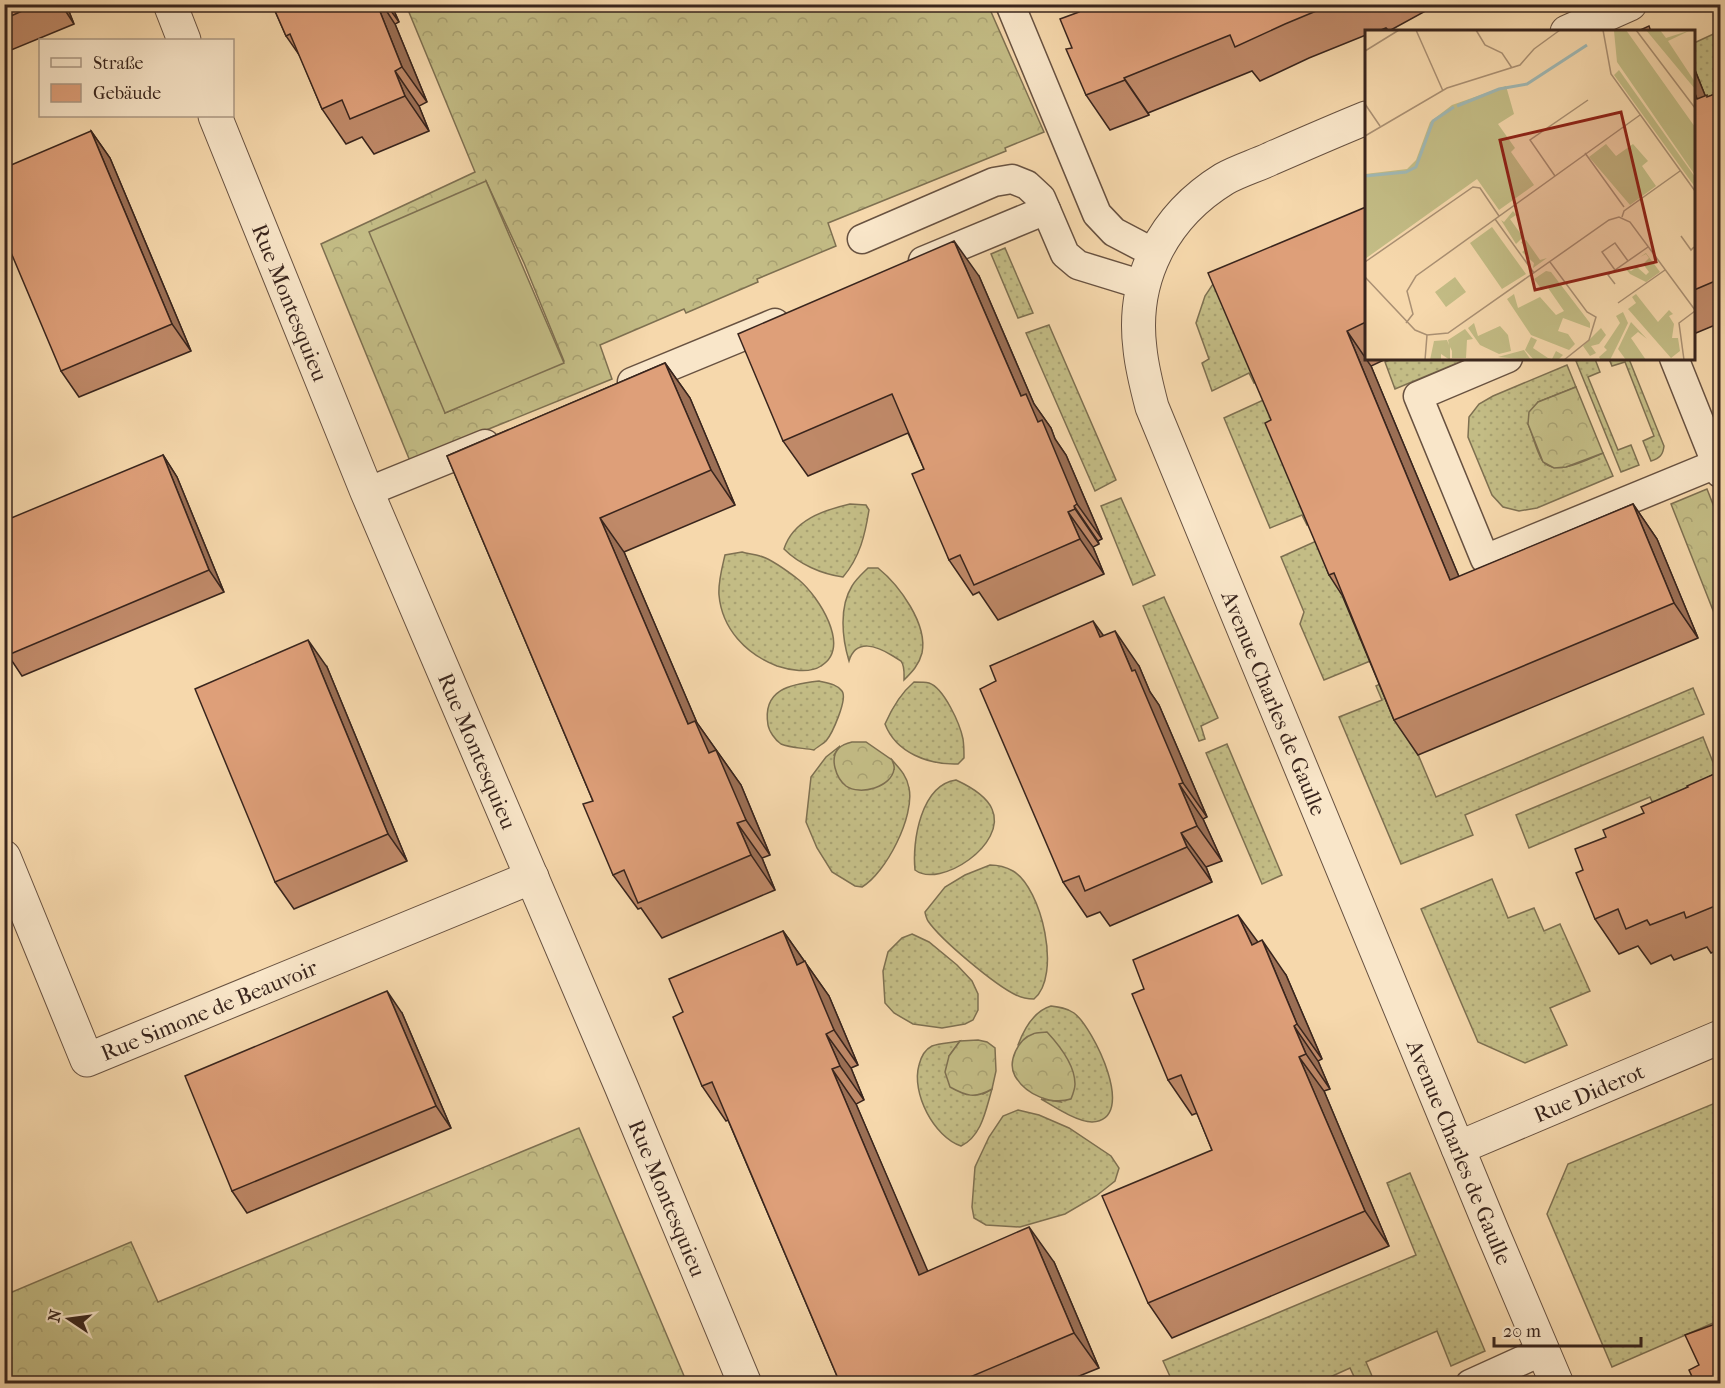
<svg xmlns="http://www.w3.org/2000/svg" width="1725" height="1388" font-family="'IM FELL French Canon',serif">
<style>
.grass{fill:url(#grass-dots);stroke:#7e7051;stroke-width:1.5}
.forest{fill:url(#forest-crowns);stroke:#7e7051;stroke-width:1.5;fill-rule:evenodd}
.garden{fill:#c3bc85;stroke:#7e7051;stroke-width:1.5}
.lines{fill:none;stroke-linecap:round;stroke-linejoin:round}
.lane-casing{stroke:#685241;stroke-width:31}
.street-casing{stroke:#685241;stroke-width:35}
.lane{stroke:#f9e6c9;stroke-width:28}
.street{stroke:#f9e6c9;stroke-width:33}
.wall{fill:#bf8968;stroke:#39251d;stroke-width:1.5}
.shaded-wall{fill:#9b6f55;stroke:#39251d;stroke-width:1.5}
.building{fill:#de9f79;stroke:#39251d;stroke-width:1.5}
.labels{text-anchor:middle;stroke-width:6;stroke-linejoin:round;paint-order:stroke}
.street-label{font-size:22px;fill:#39251d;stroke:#f9e6c9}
.inset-river{fill:none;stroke:#a0b8b4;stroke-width:3}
.inset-road{fill:none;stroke:#aa9073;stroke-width:1.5}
.view{fill:#8f2418;fill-opacity:0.15;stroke:#8f2418;stroke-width:3}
.inset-edge{fill:none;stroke:#39251d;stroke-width:3}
</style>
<defs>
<pattern id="grass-dots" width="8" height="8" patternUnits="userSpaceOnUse" patternTransform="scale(1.5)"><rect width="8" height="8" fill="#c3bc85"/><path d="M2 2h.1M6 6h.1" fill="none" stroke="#a8a172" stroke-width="1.8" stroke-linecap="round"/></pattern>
<pattern id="forest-crowns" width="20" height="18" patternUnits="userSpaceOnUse" patternTransform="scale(1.5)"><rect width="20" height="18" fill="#c3bc85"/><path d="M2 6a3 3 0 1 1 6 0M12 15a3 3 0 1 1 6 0" fill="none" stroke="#a8a172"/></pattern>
</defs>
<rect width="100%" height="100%" fill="#f6d8ac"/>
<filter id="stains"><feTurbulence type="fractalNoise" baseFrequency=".00333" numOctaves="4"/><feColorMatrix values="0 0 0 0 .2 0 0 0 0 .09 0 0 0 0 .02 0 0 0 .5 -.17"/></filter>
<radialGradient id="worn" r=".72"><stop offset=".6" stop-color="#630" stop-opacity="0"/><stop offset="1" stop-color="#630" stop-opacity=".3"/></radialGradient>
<g class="grass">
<polygon points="1720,31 1720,134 1694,67 1694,43"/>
<polygon points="1005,248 1033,313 1018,318 991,254"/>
<polygon points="1219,275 1262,380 1254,383 1249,373 1212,391 1202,363 1209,359 1196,323 1205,296"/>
<polygon points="1049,325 1116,480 1095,491 1026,333"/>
<polygon points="1394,358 1467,358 1467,359 1395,389 1385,362"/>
<polygon points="1583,359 1595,359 1600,372 1588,377 1618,450 1631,445 1639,465 1621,472 1576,361"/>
<path d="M1609 359H1629L1664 446C1663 455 1660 458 1651 461L1643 441 1654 436 1625 362 1612 366Z"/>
<path d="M1567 365 1576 387 1538 402 1528 424C1533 435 1536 450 1542 460 1554 478 1588 459 1603 453L1613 476 1537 508 1519 511 1503 507 1492 495 1468 437 1469 417 1479 404 1493 396Z"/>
<polygon points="1270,397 1316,521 1307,525 1302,515 1270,528 1224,418"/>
<polygon points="1121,498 1155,575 1133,585 1101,506"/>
<path d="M850 504 866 505 869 510C865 535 860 557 843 577 821 574 799 564 784 549 793 520 824 510 850 504Z"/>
<polygon points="1323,538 1380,657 1324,680 1300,624 1304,612 1281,557"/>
<path d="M742 552C748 554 754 554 760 556 771 559 790 573 799 580 818 596 852 647 821 666 809 674 789 670 777 666 746 654 722 629 719 595 718 582 722 568 725 555Z"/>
<path d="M868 568H878C899 585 928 624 922 653 919 665 912 672 904 680 904 674 905 666 901 661 901 661 893 656 893 656 877 646 856 638 849 661 842 638 839 607 852 586 856 579 863 573 868 568Z"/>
<polygon points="1164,597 1218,718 1201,726 1205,739 1199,741 1143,606"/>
<path d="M819 681C827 683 837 684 842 691 848 699 832 734 826 741 823 744 817 747 814 750 804 748 790 748 781 744 775 740 769 731 768 725 762 689 791 684 819 681Z"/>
<polygon points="1387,681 1436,797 1693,688 1704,714 1465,815 1473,835 1401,864 1339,717 1382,700 1376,686"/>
<path d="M914 682C919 682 925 682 929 683 944 688 960 724 963 739 964 745 964 752 964 758L958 764C929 765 896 753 885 724 892 708 900 694 914 682Z"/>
<polygon points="1703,737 1720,780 1664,829 1650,797 1529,848 1516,815"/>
<polygon points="1227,744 1282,875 1262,884 1206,753"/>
<path d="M840 746 834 755 894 769 892 760C900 769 907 776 909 788 915 816 886 873 862 887L855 886 832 872 817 848 806 822 811 777 826 757Z"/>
<path d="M956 780C969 786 986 795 992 809 1008 844 940 889 915 870 912 841 921 785 956 780Z"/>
<path d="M990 865C998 865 1006 867 1013 871 1042 888 1062 976 1034 999 1028 999 1022 998 1016 995 995 985 941 940 928 921 927 920 925 913 925 912L945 887 965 875Z"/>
<polygon points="1492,879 1508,918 1534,908 1544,931 1560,924 1590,991 1550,1008 1567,1045 1525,1063 1478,1042 1421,909"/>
<polygon points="912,934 929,942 957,965 972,981 978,994 978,1010 973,1020 965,1024 942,1028 913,1024 894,1013 885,1003 883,971 888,952 902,938"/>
<path d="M1051 1006C1059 1007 1067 1008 1074 1013 1093 1027 1139 1120 1092 1122 1077 1122 1053 1106 1041 1099L1061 1102 1018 1045C1024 1029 1034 1011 1051 1006Z"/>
<path d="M960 1041 949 1056 983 1094 992 1089C986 1109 982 1136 961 1146 934 1137 911 1093 919 1065 921 1057 924 1050 932 1046 940 1043 951 1043 960 1041Z"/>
<polygon points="1720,1101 1720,1320 1612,1367 1547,1214 1568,1164"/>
<polygon points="1018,1110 1039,1115 1069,1128 1111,1156 1119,1168 1115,1181 1096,1196 1065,1214 1020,1227 986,1225 974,1218 972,1207 975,1167 989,1137 1003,1116"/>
<polygon points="1410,1173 1485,1351 1451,1366 1437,1331 1366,1362 1375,1383 1357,1383 1350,1368 1317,1383 1260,1383 1258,1378 1246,1383 1173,1383 1163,1361 1416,1255 1387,1183"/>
</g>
<g class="forest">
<path d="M406 5H988L1044 132 1005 148 1006 151 828 223 836 246 757 279 758 282 686 313 684 309 600 345 612 379 410 461 321 244 475 172ZM486 181 524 263 564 361 445 413Z"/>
<polygon points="1576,387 1603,453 1566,467 1554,468 1543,462 1528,424 1529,412 1538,402"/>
<polygon points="1707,489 1720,522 1720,628 1671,504"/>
<path d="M852 742H866L892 760C893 763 895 766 894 769 892 787 860 796 846 786 836 778 829 758 839 748 842 745 848 743 852 742Z"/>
<path d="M1047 1032C1060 1046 1075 1065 1075 1084 1075 1089 1073 1094 1071 1099 1051 1105 1026 1095 1015 1076 1007 1062 1018 1039 1033 1034 1037 1032 1043 1033 1047 1032Z"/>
<path d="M978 1040 987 1042 995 1048 996 1071 992 1089C975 1099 966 1096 950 1087L945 1072 949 1056 960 1041Z"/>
<polygon points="579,1128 687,1383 5,1383 5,1295 131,1242 158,1302"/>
</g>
<polygon class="garden" points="486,181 564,363 445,413 369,232"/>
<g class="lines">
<defs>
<g id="lane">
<polyline points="1010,4 1097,214 1114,232 1154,253"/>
<polyline points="862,239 994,182 1012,179 1027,185 1041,198 1065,254 1078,265 1143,285"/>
<polyline points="923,261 1046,210"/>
<polyline points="1508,358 1418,396 1485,559 1716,464"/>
<polyline points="1674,358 1720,473"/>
<polyline points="632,382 775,323"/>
<polyline points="367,492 485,444"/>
<polyline points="1470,1384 1543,1351"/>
</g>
<g id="street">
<polyline points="170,4 184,40"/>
<polyline points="1567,32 1630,4"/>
<path id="s1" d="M215 116 367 492 621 1086 745 1384"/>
<path id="s2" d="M1366 118C1334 131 1302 145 1270 159 1255 166 1238 171 1224 179 1164 216 1131 278 1140 349 1142 369 1147 388 1152 407L1493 1233 1557 1384"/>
<path id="s3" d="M4 857 87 1060 532 877"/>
<path id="s4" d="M1458 1148 1720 1037"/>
</g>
</defs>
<use href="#lane" class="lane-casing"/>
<use href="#street" class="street-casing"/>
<use href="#lane" class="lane"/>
<use href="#street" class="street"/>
</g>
<g class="wall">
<polygon points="4,4 66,4 74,24 4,53"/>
<polygon points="272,4 391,4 399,22 395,24 427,102 419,106 429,131 374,154 362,137 346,144 322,109 300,56 286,36"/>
<polygon points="1076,4 1432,4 1433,7 1389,31 1386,28 1376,32 1366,32 1366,35 1309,58 1260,81 1252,71 1148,113 1149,115 1110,130 1086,95 1072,48 1079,12"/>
<polygon points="1694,68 1705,96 1708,97 1720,92 1720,323 1696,333 1694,329"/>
<polygon points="91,131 110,158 191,351 79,397 61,371"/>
<polygon points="1366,207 1366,358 1388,358 1371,366 1459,577 1633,504 1657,539 1698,638 1418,755 1394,720 1342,595 1329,575 1271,420"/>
<polygon points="979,276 1034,404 1051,428 1055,439 1066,455 1102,539 1098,541 1099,544 1093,547 1104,574 998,620 979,592 973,595 949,560 924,469 908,433 808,476 783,441"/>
<polygon points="665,363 690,398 735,505 624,552 697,723 741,785 770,855 762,858 775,890 662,938 641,908 638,909 613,875 593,801 447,456"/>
<polygon points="163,455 177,477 224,592 22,676 8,655"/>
<polygon points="1104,636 1139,666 1150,692 1159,705 1207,817 1203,819 1222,861 1206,867 1212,882 1110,926 1100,912 1087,917 1063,882"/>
<polygon points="327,667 407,861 294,909 275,882"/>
<polygon points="1720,764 1720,949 1711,953 1707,947 1674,960 1671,955 1651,964 1638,946 1619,954 1595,919 1583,870 1606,837 1644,813 1688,787 1719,772"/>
<polygon points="783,931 829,996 858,1065 851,1068 864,1100 856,1104 927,1271 1054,1262 1099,1368 1062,1383 840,1383 728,1120 726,1121 702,1086 683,1012"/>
<polygon points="1258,942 1286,975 1322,1059 1318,1061 1330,1089 1324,1091 1389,1246 1172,1338 1148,1303 1212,1150 1197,1113 1192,1115 1168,1080"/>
<polygon points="402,1013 451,1128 247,1213 232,1191"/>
</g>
<g class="shaded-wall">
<polygon points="61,4 66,4 74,24"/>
<polygon points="377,4 382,4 395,24 427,102 402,67"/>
<polygon points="386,4 391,4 399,22"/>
<polygon points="1694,68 1720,132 1697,99 1694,91"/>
<polygon points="395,71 419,106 429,131 405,96"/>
<polygon points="1124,78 1148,113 1149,115 1125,80"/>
<polygon points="91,131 110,158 191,351 172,324"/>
<polygon points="954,241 979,276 1034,404 1051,428 1055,439 1066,455 1102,539 1077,504 1021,396"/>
<polygon points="1347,331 1371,366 1475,615 1450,580"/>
<polygon points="665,363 690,398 735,505 711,470"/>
<polygon points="163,455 177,477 224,592 209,570"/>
<polygon points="1633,504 1657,539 1698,638 1674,603"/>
<polygon points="1074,506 1098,541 1099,544 1075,509"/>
<polygon points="1068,512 1093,547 1104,574 1080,539"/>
<polygon points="600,518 624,552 697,723 741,785 770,855 746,820 688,724"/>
<polygon points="1093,621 1118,656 1100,637"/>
<polygon points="1115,631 1139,666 1150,692 1159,705 1207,817 1183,783 1132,671"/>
<polygon points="308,640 327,667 407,861 388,834"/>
<polygon points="1179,784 1203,819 1222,861 1197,826"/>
<polygon points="737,823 762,858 775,890 751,855"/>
<polygon points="1181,833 1206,867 1212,882 1187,847"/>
<polygon points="1238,915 1263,949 1252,945"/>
<polygon points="783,931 829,996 858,1065 834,1030 797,965"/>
<polygon points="1262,940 1286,975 1322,1059 1297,1024"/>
<polygon points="387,991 402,1013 451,1128 436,1106"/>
<polygon points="1294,1026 1318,1061 1330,1089 1306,1054"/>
<polygon points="826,1034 851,1068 864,1100 840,1066"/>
<polygon points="1299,1057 1324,1091 1389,1246 1365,1211"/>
<polygon points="832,1069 856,1104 944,1309 919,1275"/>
<polygon points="1029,1227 1054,1262 1099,1368 1074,1333"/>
</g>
<g class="building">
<polygon points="4,4 38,4 4,19"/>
<polygon points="272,4 377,4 402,67 395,71 405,96 350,119 342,100 322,109 290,34 286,36"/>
<polygon points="1076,4 1333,4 1285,24 1235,47 1230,35 1124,78 1125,80 1086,95 1066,49 1072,48 1060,19 1079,12"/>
<polygon points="1649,26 1651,32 1636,32"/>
<polygon points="1694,91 1697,99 1707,95 1707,97 1720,92 1720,186 1716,187 1720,197 1720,279 1694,290"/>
<polygon points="91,131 172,324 61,371 4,236 4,168"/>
<polygon points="1366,207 1366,322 1347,331 1450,580 1633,504 1674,603 1394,720 1334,573 1329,575 1265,423 1271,420 1208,273"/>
<polygon points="954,241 1021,396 1026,394 1038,422 1042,420 1077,504 1074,506 1075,509 1068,512 1080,539 974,585 960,555 949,560 912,474 924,469 892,394 783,441 738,334"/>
<polygon points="665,363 711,470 600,518 688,724 695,721 709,753 716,750 746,820 737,823 751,855 638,903 624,870 613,875 583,804 593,801 447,456"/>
<polygon points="163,455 209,570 8,655 4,648 4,521"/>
<polygon points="1093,621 1100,637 1115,631 1132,671 1135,670 1183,783 1179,784 1197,826 1181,833 1187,847 1085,891 1079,876 1063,882 980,689 996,681 990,666"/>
<polygon points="308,640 388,834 275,882 195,689"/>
<polygon points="1720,764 1720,904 1686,918 1684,912 1650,925 1647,920 1626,929 1618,909 1595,919 1576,873 1583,870 1575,849 1606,837 1603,830 1644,813 1641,807 1688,787 1687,786 1719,772 1716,766"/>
<polygon points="1238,915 1252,945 1262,940 1297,1024 1294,1026 1306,1054 1299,1057 1365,1211 1148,1303 1102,1196 1212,1150 1181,1075 1168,1080 1132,994 1144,989 1133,960"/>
<polygon points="783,931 797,965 805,961 834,1030 826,1034 840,1066 832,1069 919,1275 1029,1227 1074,1333 956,1383 840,1383 712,1082 702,1086 673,1017 683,1012 669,979"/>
<polygon points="387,991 436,1106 232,1191 185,1076"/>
<polygon points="1720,1310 1720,1383 1695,1383 1689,1370 1699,1365 1685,1335 1718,1323 1714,1313"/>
</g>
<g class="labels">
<g class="street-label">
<text dy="8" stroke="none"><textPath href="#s1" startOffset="201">Rue Montesquieu</textPath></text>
<text dy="8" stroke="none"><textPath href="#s2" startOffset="735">Avenue Charles de Gaulle</textPath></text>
<text dy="8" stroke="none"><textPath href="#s1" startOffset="687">Rue Montesquieu</textPath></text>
<text dy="8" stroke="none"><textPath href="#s3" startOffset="351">Rue Simone de Beauvoir</textPath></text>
<text dy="8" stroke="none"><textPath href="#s4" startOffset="142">Rue Diderot</textPath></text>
<text dy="8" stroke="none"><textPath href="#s2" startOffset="1221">Avenue Charles de Gaulle</textPath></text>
<text dy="8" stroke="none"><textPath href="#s1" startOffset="1173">Rue Montesquieu</textPath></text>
</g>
</g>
<g transform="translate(1365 30)">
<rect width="330" height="330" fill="#f6d8ac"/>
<path d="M281 0H295L301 8 326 0 303 11 330 52V59ZM254 40 330 147V157L249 45ZM148 181 151 185 145 189 158 207 151 214 136 190 139 192ZM161 210 175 230 182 228 168 238 169 233 157 222 161 219 156 212ZM281 223 295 242 281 252 265 244 260 238 266 241 272 237 281 245 284 242 278 234 284 228 281 224 275 227ZM181 241 186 242 225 293V298L198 288 193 301 203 304 210 314 204 320 166 305 142 269 149 264 153 278 175 267 191 285 199 281 183 258 177 260 169 249ZM90 247 101 262 81 277 70 262ZM271 264 293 292 304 280 308 284 304 286 309 294 307 308H313L315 321 306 328 263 279 271 273 267 267ZM258 282 263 293 254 312 245 330H236L234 327 242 320 239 317 255 293 251 286ZM266 292 282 309 273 302 266 308 281 330H261L253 319ZM109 293 113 306 135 296 143 305 146 321 134 324 115 315 103 298ZM236 298 241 305 234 314 226 316 231 323 225 326 218 316ZM100 299 108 309 102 310 101 328H87V321L85 317V330L76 324V330H65L69 311 82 310 84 315 83 310ZM166 307 172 310 168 318 183 328 187 329 191 321 198 325 193 330H169L160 320ZM159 320 166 330 133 327Z" fill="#c3bc85"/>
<path d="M141 56 149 84 133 94 150 118 146 122 169 155 134 180 112 149 0 229V144L42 139 51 130 65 92 87 75ZM241 114 251 126 268 114 283 131 277 136 291 156 265 175 224 127ZM127 197 161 244 137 259 105 213Z" fill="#c3bc85"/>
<path d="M261 0 330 97V145L252 32 249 1ZM231 128a8 8 0 1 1 16 0a8 8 0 1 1-16 0Z" fill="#c3bc85"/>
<path class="inset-river" d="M92 76 134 59 162 54 222 15M0 146 41 142 51 137 68 91 89 77"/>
<path class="inset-road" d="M51 0 78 61M111 0 120 15 137 23 147 38M238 0 246 44 330 161M271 0 330 78M0 21 34 0M0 74 15 96M0 106 82 58 155 35 169 19 195 0M220 123 259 177M190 146 165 110 223 70M257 187 259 181 315 141M130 189 169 243M316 206 326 220 329 217M0 232 108 157 115 158 134 186M185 232 222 282 231 287 224 310 199 330M250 240 237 222 250 213 263 231M0 247 50 300 62 305 83 303 244 190 254 187 265 192 330 280M250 254 243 245 283 217M253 273 300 240M41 293 48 284 42 261 51 246 275 85M60 330 62 305M319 330 314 293 330 281"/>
<path class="view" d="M256 82 291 232 170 260 135 110Z"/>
<rect width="330" height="330" class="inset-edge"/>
</g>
<rect width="1725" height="1388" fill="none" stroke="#f6d8ac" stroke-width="24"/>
<rect x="6" y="6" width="1713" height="1376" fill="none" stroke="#39251d" stroke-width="3"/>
<rect x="12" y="12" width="1701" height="1364" fill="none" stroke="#39251d" stroke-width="1.5"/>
<rect x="39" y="39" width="195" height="78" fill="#f9e6c9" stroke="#ac9984" stroke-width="1.5"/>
<rect x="51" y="58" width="30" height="9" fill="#f9e6c9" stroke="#ac9984" stroke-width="1.5"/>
<text x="93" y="69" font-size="18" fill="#39251d">Straße</text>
<rect x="51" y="84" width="30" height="18" fill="#de9f79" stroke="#ac9984" stroke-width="1.5"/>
<text x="93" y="99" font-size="18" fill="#39251d">Gebäude</text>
<g transform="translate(69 1319) rotate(283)" stroke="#f9e6c9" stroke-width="4.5" paint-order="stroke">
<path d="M0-4.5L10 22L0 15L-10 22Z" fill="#39251d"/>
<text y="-9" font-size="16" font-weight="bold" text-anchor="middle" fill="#39251d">N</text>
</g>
<path d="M1494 1337v9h147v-9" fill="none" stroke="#39251d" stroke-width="3"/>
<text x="1503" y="1337" font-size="18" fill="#39251d" stroke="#f9e6c9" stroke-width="4.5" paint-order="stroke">20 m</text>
<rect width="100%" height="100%" filter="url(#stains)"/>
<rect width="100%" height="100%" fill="url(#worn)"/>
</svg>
